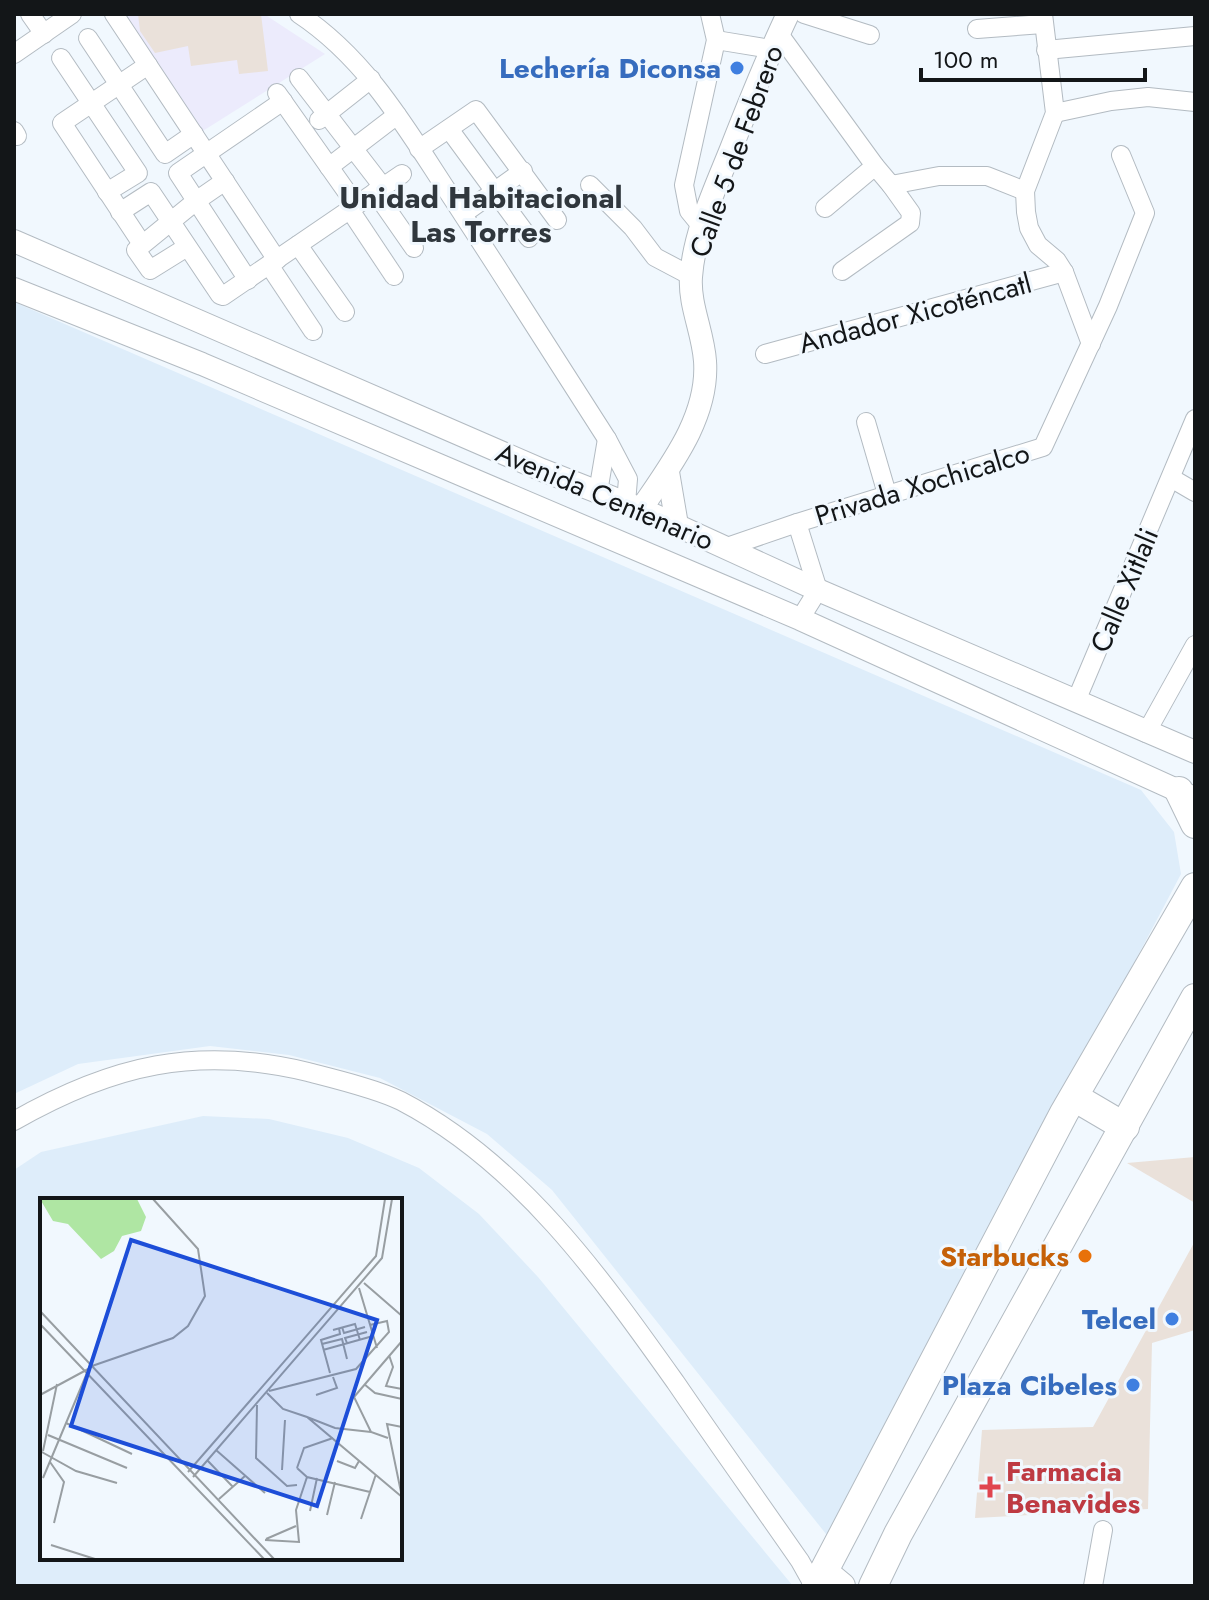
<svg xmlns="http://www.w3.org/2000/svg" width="1209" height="1600" font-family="Jost,sans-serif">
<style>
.built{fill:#deedfa;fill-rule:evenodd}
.education{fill:#ecebfc}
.building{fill:#eae1da}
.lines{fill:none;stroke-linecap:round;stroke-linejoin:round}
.minor-casing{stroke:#b3bbc2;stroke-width:20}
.tertiary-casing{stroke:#b3bbc2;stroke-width:24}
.secondary-casing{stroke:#b3bbc2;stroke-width:28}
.primary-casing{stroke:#b3bbc2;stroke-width:30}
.minor{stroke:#fff;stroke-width:18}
.tertiary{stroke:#fff;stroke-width:22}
.secondary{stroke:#fff;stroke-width:26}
.primary{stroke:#fff;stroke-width:28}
.shop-dot{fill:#3f7fe0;stroke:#f1f8fe;stroke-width:3}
.food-dot{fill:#e8710a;stroke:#f1f8fe;stroke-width:3}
.health-dot{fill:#e0444e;stroke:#f1f8fe;stroke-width:3}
.labels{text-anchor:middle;stroke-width:6;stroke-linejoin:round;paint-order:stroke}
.shop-label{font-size:28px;font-weight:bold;fill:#366cbe;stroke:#f1f8fe;text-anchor:end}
.street-label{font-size:28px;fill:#131618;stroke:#f1f8fe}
.food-label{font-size:28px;font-weight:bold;fill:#c56008;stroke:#f1f8fe;text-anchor:end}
.health-label{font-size:28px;font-weight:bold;fill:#be3a42;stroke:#f1f8fe;text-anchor:start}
.neighbourhood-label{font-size:30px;font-weight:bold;fill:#30373d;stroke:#f1f8fe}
.inset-road{fill:none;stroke:#989ea2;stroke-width:2}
.view{fill:#1d4ed8;fill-opacity:0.15;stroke:#1d4ed8;stroke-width:4}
.inset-edge{fill:none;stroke:#131618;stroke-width:4}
</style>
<rect width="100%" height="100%" fill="#f1f8fe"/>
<g class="built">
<polygon points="14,302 1141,790 1174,832 1181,874 830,1539 552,1190 487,1134 380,1078 289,1055 210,1046 78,1064 14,1094"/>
<path d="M203 1116 269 1119 348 1138 419 1168 479 1214 538 1277 793 1586H14V1170L41 1152ZM42 1200H400V1558H42Z"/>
</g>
<polygon class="education" points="116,14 264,14 325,54 198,134"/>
<g class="building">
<polygon points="138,14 261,14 268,71 239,74 237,60 191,66 188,46 155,53 140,31"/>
<polygon points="1195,1157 1195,1203 1127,1163"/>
<polygon points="1195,1241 1195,1330 1152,1343 1148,1509 975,1518 982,1430 1093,1427"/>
</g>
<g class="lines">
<defs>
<g id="minor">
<polyline points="30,14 44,34"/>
<polyline points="114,14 277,260"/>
<path d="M299 14C370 61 410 135 456 204 507 282 557 361 607 439L628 479 626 503"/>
<polyline points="804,14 870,35"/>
<polyline points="1043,14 1055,113 1025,191 1026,212 1029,228 1038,245 1057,261 1064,272 1091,344"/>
<polyline points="977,29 1043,24"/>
<polyline points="779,34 875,166 891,185 939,176 987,176 1025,191"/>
<polyline points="88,38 165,154 194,134"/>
<polyline points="716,40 771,49"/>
<polyline points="1046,50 1195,36"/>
<polyline points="14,54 72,14"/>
<polyline points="61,58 138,173 107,192"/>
<polyline points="299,78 383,187"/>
<polyline points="277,93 356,205"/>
<polyline points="1055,113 1111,101 1148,97 1195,102"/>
<polyline points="319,120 371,79"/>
<polyline points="449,129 529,238"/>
<polyline points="14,131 17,136"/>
<polyline points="419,149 476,110 557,220"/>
<polyline points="329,167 397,115"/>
<polyline points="590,185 633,228 655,257 691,276"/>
<polyline points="375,192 414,248"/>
<polyline points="825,208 875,166"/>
<polyline points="350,210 394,276"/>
<polyline points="120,212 151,192 220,295 223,296 402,174"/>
<polyline points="463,214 523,171"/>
<polyline points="702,227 689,211 684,185 716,40 710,14"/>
<polyline points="142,244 62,123 148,65"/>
<polyline points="298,245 345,312"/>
<polyline points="187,247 150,270 136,250 196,201 225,181"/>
<polyline points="269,265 313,331"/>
<polyline points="842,271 910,223 911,213 891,185"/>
<polyline points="248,280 178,173 283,101"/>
<polyline points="765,354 1064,272"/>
<polyline points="866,422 887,494"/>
<polyline points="1171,478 1195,492"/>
<polyline points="598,492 607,439"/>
<polyline points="797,523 818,590 800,619"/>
<polyline points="727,547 797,523 1043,447 1108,306 1145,213 1121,155"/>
<polyline points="1076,701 1195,419"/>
<polyline points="1146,733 1195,645"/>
<path d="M14 1121C112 1065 197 1045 308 1072 335 1079 377 1089 401 1101 520 1163 600 1276 676 1383 717 1443 759 1502 800 1561L814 1586"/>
<polyline points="1093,1586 1103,1530"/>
</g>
<g id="tertiary">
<polyline points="14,241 542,470 641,509 818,590 1195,752"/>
<polyline points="14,289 202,364 800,619 1192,797"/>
<polyline points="668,472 677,525"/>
<path d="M641 509C671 465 709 416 705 361 703 332 689 305 691 277 694 233 715 189 731 149 749 103 767 58 788 14"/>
</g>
<polyline id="secondary" points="824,1571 842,1586"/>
<g id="primary">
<polyline points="1179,791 1195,824"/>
<polyline points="1074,1097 1125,1127"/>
<polyline points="816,1586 1064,1113 1195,887"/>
<polyline points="873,1586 898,1534 1195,998"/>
</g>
</defs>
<use href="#minor" class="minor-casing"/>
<use href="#tertiary" class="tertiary-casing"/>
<use href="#secondary" class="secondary-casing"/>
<use href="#primary" class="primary-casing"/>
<use href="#minor" class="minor"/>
<use href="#tertiary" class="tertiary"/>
<use href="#secondary" class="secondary"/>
<use href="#primary" class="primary"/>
</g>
<g class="shop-dot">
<circle cx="737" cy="68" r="8"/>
<circle cx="1172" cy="1319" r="8"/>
<circle cx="1133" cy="1385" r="8"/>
</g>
<circle class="food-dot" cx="1085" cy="1256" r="8"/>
<path class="health-dot" d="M986 1475h8v8h8v8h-8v8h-8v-8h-8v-8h8z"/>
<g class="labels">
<g class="shop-label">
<text x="721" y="78">Lechería Diconsa</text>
<text x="1156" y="1329">Telcel</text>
<text x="1117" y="1395">Plaza Cibeles</text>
</g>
<g class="street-label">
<text transform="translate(736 151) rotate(-70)" y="10">Calle 5 de Febrero</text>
<text transform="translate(915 313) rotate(-15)" y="10">Andador Xicoténcatl</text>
<text transform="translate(922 484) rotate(-17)" y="10">Privada Xochicalco</text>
<text transform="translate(605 496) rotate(23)" y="10">Avenida Centenario</text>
<text transform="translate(1124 590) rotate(-67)" y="10">Calle Xitlali</text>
</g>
<g class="food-label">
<text x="1069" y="1266">Starbucks</text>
</g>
<g class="health-label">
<text x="1006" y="1481">Farmacia<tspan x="1006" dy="32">Benavides</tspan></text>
</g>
<g class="neighbourhood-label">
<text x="481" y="208">Unidad Habitacional<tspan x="481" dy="34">Las Torres</tspan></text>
</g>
</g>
<g transform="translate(40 1198)">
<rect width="362" height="362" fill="#f1f8fe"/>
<path d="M0 1H97L106 19 101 33 82 38 74 53 61 61 28 26 13 23Z" fill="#afe6a3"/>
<path class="inset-road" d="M324 85 362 118M319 90 337 150M0 113 234 361M0 126 224 361M302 129 304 135 325 129M293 132 315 126 320 142M307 145 305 140 327 134M282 146 302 141 307 161M283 152 333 138M349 157 353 169 346 188 362 191M52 168 133 140 148 128 165 98 158 51 113 1M290 175 281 142 300 136 299 130M324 186 335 195 362 201M229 193 316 171 349 134 347 123 330 127M227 195 243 211 267 219 362 299M0 197 50 170M276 197 297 190 293 179M217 207 216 260 247 288 257 287M267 219 295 230 331 234M26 225 92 256M8 237 87 270M348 240 331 234 314 199 362 143M176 252 225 295M0 253 36 273 77 285M3 253 17 186M167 262 193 289M297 263 315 270 319 263M10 264 24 284 14 325M257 270 267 279 330 294M257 270 264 250 293 240M242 272 245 222M148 274 336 58 345 1M153 279 342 60 352 1M3 280 47 175M362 299 347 226 362 229M179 301 205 278M270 313 277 280M287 317 295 284M321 321 336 276M226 341 256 328M225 342 259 344 256 312 267 279M11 347 55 361"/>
<path class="view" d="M91 42 337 122 277 308 31 228Z"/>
<rect width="362" height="362" class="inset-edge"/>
</g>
<rect width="1209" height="1600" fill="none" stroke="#131618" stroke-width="32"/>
<path d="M921 68v12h224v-12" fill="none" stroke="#131618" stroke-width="4"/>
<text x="933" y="68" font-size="24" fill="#131618" stroke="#f1f8fe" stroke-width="6" paint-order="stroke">100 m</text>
</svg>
